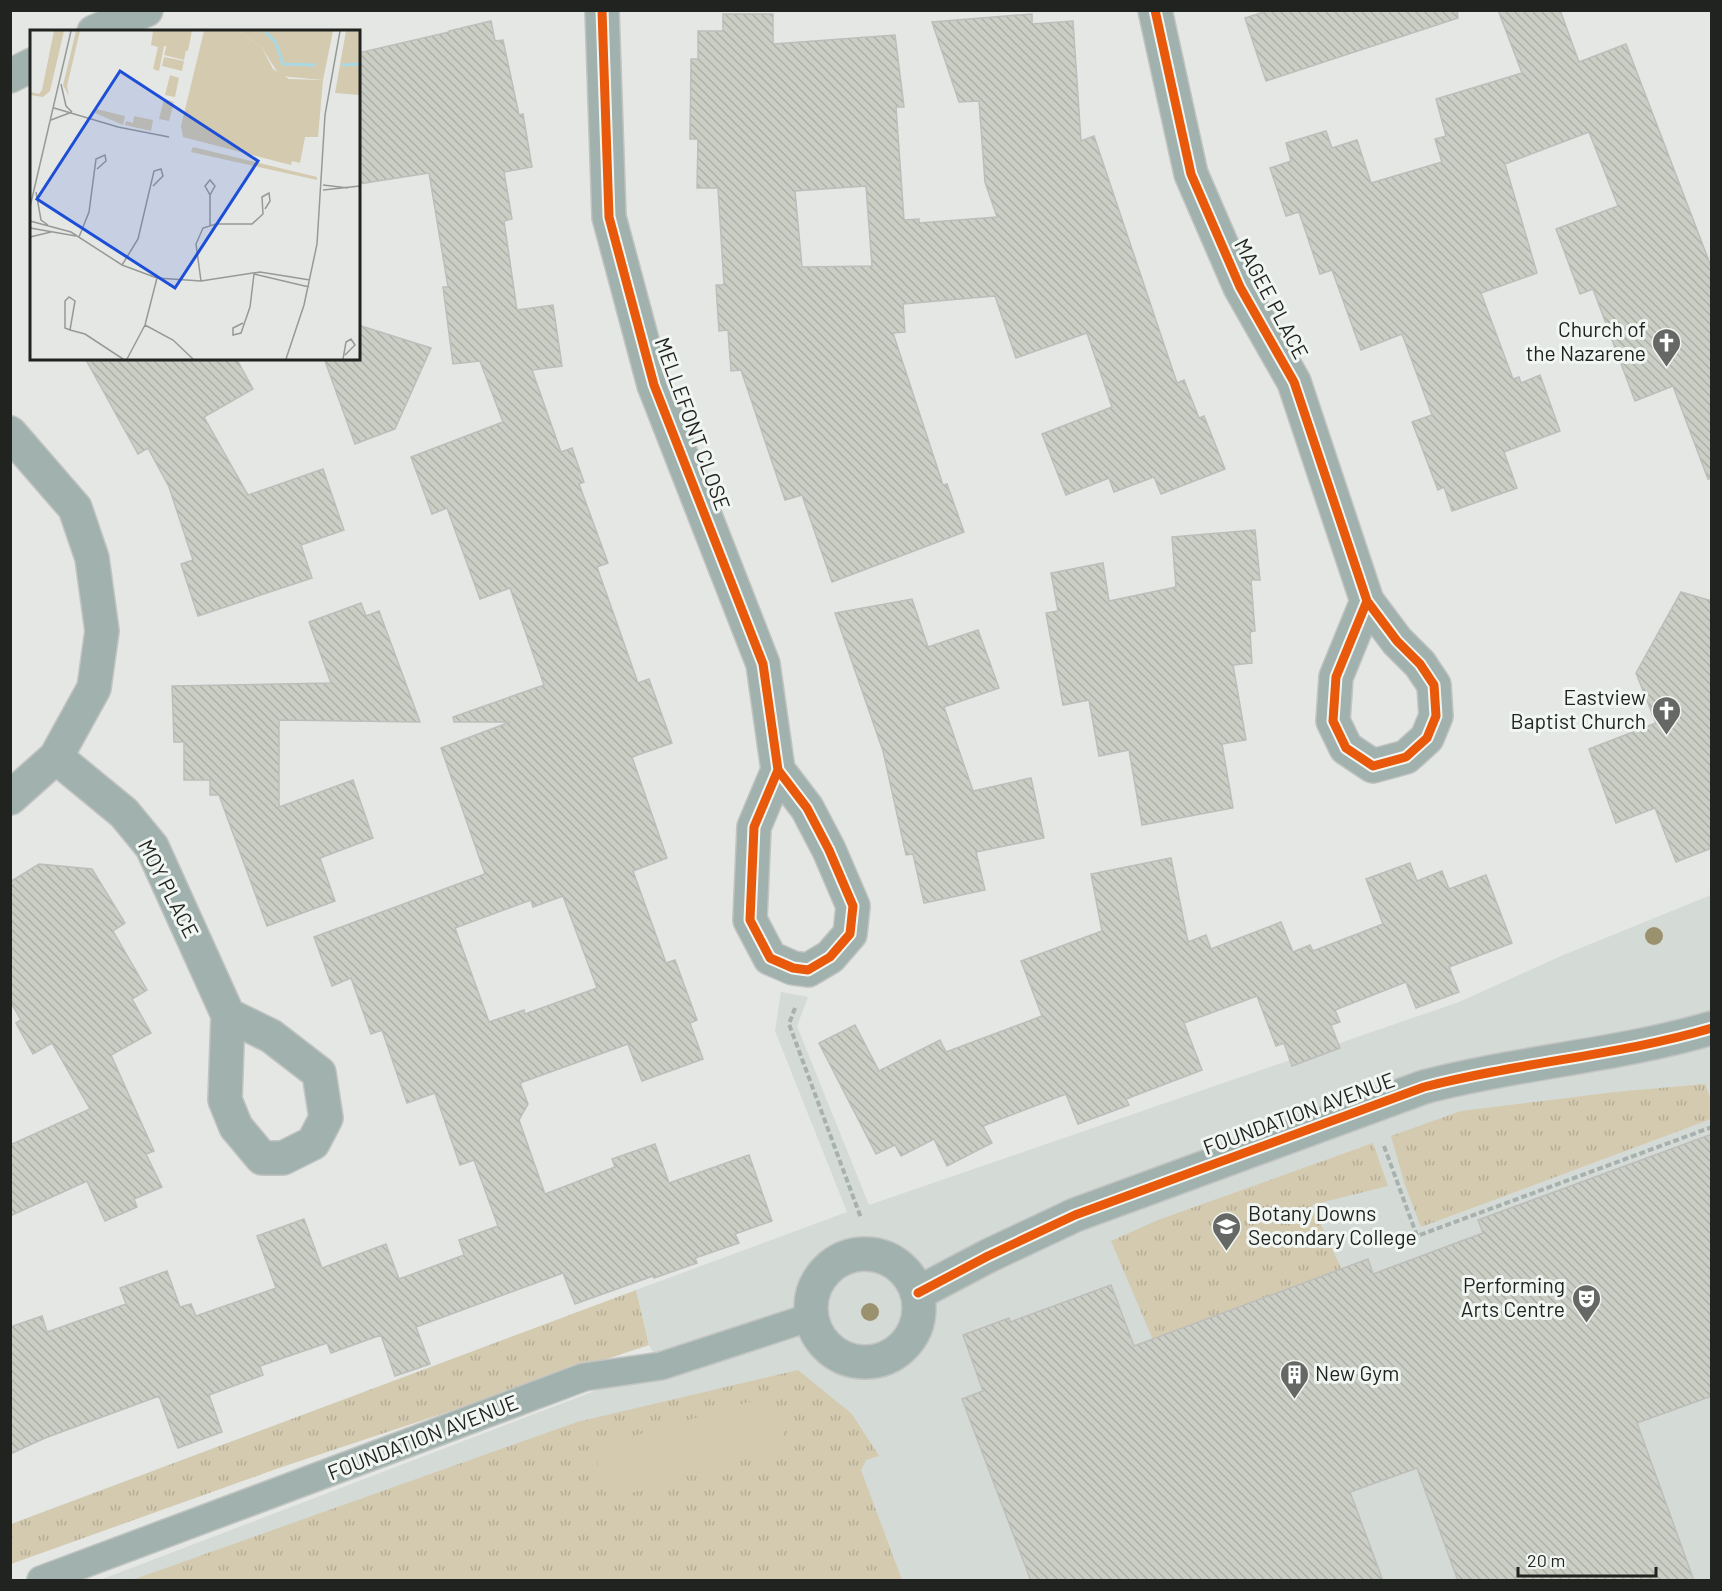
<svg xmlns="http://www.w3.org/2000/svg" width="1722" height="1591" font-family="Barlow,sans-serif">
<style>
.built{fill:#d4dad5}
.grass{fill:url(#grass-tufts)}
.green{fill:#d4cab0}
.building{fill:url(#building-back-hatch);stroke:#bdbebc;stroke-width:1.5;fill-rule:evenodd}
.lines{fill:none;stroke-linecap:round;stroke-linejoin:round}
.lane-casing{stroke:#c2c4c2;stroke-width:30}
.street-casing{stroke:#c2c4c2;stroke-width:36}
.path{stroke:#a7b1af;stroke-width:4;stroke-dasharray:6 3;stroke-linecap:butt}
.lane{stroke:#a1b1ae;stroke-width:27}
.street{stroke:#a1b1ae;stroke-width:33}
.cycleway-casing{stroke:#f1f6f2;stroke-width:13}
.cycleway{stroke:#e8590c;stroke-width:9}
.tree{fill:#9c916f}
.labels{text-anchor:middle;stroke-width:6;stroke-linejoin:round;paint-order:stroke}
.street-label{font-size:21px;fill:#212321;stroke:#f1f6f2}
.poi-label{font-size:21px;fill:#212321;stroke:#f1f6f2;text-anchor:end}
.inset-river{fill:none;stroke:#aad9e3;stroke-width:3}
.inset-road{fill:none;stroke:#979997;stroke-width:1.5}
.view{fill:#1d4ed8;fill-opacity:0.15;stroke:#1d4ed8;stroke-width:3}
.inset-edge{fill:none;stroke:#212321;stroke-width:3}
</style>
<defs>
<pattern id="grass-tufts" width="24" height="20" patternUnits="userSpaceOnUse" patternTransform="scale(1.5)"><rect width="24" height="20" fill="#d4cab0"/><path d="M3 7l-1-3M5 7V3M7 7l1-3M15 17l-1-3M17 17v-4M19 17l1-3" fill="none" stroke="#b6ad97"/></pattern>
<pattern id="building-back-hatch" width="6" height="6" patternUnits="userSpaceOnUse" patternTransform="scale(1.5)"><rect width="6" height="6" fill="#cbcec4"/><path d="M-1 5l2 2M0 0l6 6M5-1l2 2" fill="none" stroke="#aeb1a8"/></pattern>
</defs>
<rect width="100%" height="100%" fill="#e5e7e5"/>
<polygon class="built" points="1711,895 1711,1580 100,1580 660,1366 649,1345 636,1290 847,1212 775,1031 781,992 808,997 797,1026 869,1205 1459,1002 1561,956"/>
<g class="grass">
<polygon points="1705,1084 1711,1100 1711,1119 1421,1227 1405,1185 1391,1136 1461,1111 1615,1092"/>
<polygon points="1373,1143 1388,1186 1312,1205 1346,1279 1156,1347 1111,1241 1158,1220"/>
<polygon points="636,1290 649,1345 279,1468 11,1564 11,1524"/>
<polygon points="798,1370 852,1414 879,1456 866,1460 861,1470 902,1580 132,1580 577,1422"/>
</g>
<polygon class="green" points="773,1395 787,1446 608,1500 593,1448"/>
<g class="building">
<polygon points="1270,10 1457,10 1458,18 1266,81 1245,18"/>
<polygon points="1498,10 1560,10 1579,62 1626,44 1712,269 1712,478 1708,479 1673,386 1635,401 1593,289 1580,294 1556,229 1618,206 1589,132 1505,164 1537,273 1481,293 1513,379 1519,377 1521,383 1540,375 1560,431 1504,452 1517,488 1452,511 1444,487 1438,490 1412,422 1432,415 1402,334 1361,350 1332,270 1320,274 1299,212 1286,216 1270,168 1291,161 1286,143 1326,131 1332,148 1357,140 1371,183 1442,162 1435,139 1446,136 1436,99 1522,73"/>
<path d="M723 14H773V44L895 35 904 107H896L904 220 919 219V223L997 217 985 182 979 101 959 102 932 22 1032 14V24L1073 21 1081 141 1094 136 1177 383 1184 380 1199 418 1204 416 1225 469 1161 494 1154 477 1114 492 1109 478 1066 495 1042 434 1112 407 1087 333 1016 358 995 296 903 304 905 332 893 333 943 485 947 484 964 532 832 582 802 495 785 500 741 370 731 371 728 330 719 331 716 285H724L718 188H697L698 139H690L691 59H698V31H723ZM866 186 872 266 802 267 795 191Z"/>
<path d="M491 21 495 41 503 40 519 115 523 114 532 167 504 172 512 219 504 221 517 310 553 305 562 366 532 370 561 452 572 448 584 482 579 484 608 563 597 567 638 683 649 679 672 743 632 757 667 858 633 871 666 963 675 960 697 1020 690 1023 703 1059 642 1081 628 1044 520 1083 528 1104 519 1120 545 1194 615 1167 612 1159 655 1144 669 1183 749 1155 772 1221 735 1234 739 1243 695 1258 697 1263 654 1278 653 1276 575 1304 563 1273 416 1327 430 1364 395 1376 381 1335 331 1353 327 1343 260 1366 263 1375 209 1395 222 1432 178 1448 159 1396 45 1438 10 1454V1327L42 1316 47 1332 126 1304 120 1288 167 1271 180 1307 191 1304 196 1316 276 1288 257 1236 304 1219 322 1268 386 1244 399 1279 464 1255 459 1240 498 1226 474 1160 460 1165 435 1093 407 1103 382 1030 371 1034 351 978 332 986 314 937 485 874 441 748 510 722H454L453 717 544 685 510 588 480 599 447 508 432 514 411 457 503 422 480 361 453 364 443 287H448L429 173 358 184V53L449 32V31ZM563 896 597 988 525 1014 524 1010 489 1022 455 928 531 900 533 907Z"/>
<polygon points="358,325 431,348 395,429 355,444 324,358 358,358"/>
<polygon points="85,358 236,358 253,389 204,417 248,495 323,469 344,530 301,545 312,578 198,616 181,564 193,560 169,487 148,448 138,454"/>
<polygon points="1255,530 1260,580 1251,580 1255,631 1250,632 1252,663 1233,665 1246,740 1222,744 1233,808 1142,825 1129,750 1099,756 1089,700 1063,705 1046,613 1058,611 1051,573 1103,563 1109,601 1176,587 1172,537"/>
<polygon points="1681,592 1712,601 1712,848 1676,862 1655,808 1616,823 1589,749 1656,723 1636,673"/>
<polygon points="912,599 928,647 978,630 999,688 944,707 973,791 1031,778 1044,838 976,852 985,890 924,903 913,854 906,855 883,751 835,613"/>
<polygon points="361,603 366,616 379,611 420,722 279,720 279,807 353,780 373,838 320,858 335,901 267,926 219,795 210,795 210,780 184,780 184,742 174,742 172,686 331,683 309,622"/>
<polygon points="1171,858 1188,942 1206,935 1211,949 1281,922 1293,952 1310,945 1313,951 1383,924 1366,879 1410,863 1417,881 1442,871 1449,889 1486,875 1512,943 1449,967 1459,992 1416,1008 1406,982 1335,1010 1340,1022 1331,1025 1340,1048 1292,1066 1284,1043 1276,1046 1257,996 1184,1023 1202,1070 1126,1099 1129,1105 1078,1124 1066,1094 983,1126 992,1143 947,1166 934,1139 901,1156 895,1145 876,1154 819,1043 855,1025 879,1071 940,1040 946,1052 1042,1016 1021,961 1102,931 1091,874"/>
<polygon points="39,864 92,869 125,923 113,931 147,990 132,999 151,1033 111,1055 154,1151 146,1154 162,1187 134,1199 137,1207 105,1221 87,1181 10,1216 10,1145 90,1109 52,1043 33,1054 16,1023 21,1020 10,1001 10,882"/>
<polygon points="1712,1134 1712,1396 1637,1423 1694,1581 1458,1581 1417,1468 1350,1492 1383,1581 1031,1581 962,1399 983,1391 963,1335 1009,1318 1010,1322 1111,1285 1134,1346 1368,1259 1373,1274 1483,1233 1478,1220"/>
</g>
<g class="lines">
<defs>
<polyline id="lane" points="41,1580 584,1377 661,1366 811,1317"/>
<g id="street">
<polyline points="602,10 609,217 654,385 763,664 778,770 807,808 829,850 853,906 850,934 830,957 808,970 793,968 770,958 750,920 754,827 778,770"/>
<polyline points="1155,10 1191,174 1240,287 1294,382 1367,601 1397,641 1420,664 1434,685 1436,716 1427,738 1406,757 1373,766 1346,748 1333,721 1336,677 1367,601"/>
<polyline points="94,32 146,10"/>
<polyline points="10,76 32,65"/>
<polyline points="10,433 75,508 92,558 102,631 94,688 56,757 10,798"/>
<polyline points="56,757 124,813 152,847 228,1015 271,1036 319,1073 326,1118 313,1143 283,1158 262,1158 236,1127 225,1100 228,1015"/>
<circle cx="865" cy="1308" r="54"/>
<path d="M918 1293 988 1256 1075 1215 1424 1087C1519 1062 1617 1056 1712 1028"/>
</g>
</defs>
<use href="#lane" class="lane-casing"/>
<use href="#street" class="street-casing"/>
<g class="path">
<polyline points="795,1008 789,1024 861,1218"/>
<polyline points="1384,1146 1417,1236 1712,1127"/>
</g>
<use href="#lane" class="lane"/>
<use href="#street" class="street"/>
<defs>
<g id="cycleway">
<polyline points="602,10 609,217 654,385 763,664 778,770 807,808 829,850 853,906 850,934 830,957 808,970 793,968 770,958 750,920 754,827 778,770"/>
<polyline points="1155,10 1191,174 1240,287 1294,382 1367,601 1397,641 1420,664 1434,685 1436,716 1427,738 1406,757 1373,766 1346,748 1333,721 1336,677 1367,601"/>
<path d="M918 1293 988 1256 1075 1215 1424 1087C1519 1062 1617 1056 1712 1028"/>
</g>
</defs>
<use href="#cycleway" class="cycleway-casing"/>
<use href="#cycleway" class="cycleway"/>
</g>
<g class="tree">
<circle cx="1654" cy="936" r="9"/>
<circle cx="870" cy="1312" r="9"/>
</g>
<defs>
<symbol id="church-pin" viewBox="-11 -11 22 30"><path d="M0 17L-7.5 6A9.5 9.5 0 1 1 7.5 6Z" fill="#666866" stroke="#f1f6f2"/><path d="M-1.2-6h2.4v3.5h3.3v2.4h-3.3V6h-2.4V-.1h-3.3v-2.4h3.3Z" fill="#fff"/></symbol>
<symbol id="school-pin" viewBox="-11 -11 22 30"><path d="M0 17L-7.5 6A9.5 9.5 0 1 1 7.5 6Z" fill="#666866" stroke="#f1f6f2"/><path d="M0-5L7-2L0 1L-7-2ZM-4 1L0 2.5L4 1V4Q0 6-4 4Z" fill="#fff"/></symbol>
<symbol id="theatre-pin" viewBox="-11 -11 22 30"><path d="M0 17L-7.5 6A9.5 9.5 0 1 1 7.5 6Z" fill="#666866" stroke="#f1f6f2"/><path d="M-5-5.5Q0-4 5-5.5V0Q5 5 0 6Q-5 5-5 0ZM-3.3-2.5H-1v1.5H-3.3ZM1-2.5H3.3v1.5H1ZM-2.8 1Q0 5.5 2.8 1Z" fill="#fff"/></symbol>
<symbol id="building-pin" viewBox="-11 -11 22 30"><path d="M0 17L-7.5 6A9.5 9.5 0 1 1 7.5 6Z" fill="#666866" stroke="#f1f6f2"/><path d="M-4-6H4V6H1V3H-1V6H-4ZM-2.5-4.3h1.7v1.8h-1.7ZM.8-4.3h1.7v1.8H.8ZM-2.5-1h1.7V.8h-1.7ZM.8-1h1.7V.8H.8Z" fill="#fff"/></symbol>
</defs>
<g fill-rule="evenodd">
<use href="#church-pin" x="1650" y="326" width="33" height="45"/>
<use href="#church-pin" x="1650" y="694" width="33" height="45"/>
<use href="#school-pin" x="1210" y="1210" width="33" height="45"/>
<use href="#theatre-pin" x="1570" y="1282" width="33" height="45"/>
<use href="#building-pin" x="1278" y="1358" width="33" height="45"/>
</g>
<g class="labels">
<g class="street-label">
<text transform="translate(1271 299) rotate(62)" y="7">MAGEE PLACE</text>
<text transform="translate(692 424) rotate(70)" y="7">MELLEFONT CLOSE</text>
<text transform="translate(168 889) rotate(63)" y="7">MOY PLACE</text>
<text transform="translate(1299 1114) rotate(-20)" y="7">FOUNDATION AVENUE</text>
<text transform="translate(423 1438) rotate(-21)" y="7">FOUNDATION AVENUE</text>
</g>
<g class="poi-label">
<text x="1646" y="337">Church of<tspan x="1646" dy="24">the Nazarene</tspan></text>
<text x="1646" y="705">Eastview<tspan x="1646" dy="24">Baptist Church</tspan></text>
<text x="1248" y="1221" text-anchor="start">Botany Downs<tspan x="1248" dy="24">Secondary College</tspan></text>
<text x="1565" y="1293">Performing<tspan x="1565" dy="24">Arts Centre</tspan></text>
<text x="1315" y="1381" text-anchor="start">New Gym</text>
</g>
</g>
<g transform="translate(30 30)">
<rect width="330" height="330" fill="#e5e7e5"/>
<path d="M24 1H34L20 61 13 67 0 65V62L9 64 12 60ZM46 1H50L37 56 39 66 33 55ZM123 1H162L158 21 134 16 129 41 123 39 128 17 121 15ZM174 1H208L232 18 243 39 259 49 293 50 288 107H275L270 133 262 131 261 135 153 107 151 96ZM66 79 95 86 93 95 65 83ZM104 86 123 90 121 101 95 95 96 91 103 93ZM163 117 287 147V150L161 122Z" fill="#d4cab0"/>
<path d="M208 1H303L293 50 250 46 232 18ZM316 1H330V65L305 63ZM137 15 156 20 154 30 134 25ZM134 27 154 31 152 41 132 36ZM220 37 244 54 248 76 242 96 233 109 221 114 204 115 184 100 180 77 191 49 200 41ZM140 45 149 48 145 67 135 65ZM134 69 144 72 139 91 129 89Z" fill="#d4cab0"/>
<path class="inset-river" d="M235 1 246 13 253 34 286 35M311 35 330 34"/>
<path class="inset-road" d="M31 54 36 76 42 82M24 78 88 97 139 107M21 90 42 82M293 155 318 158M293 160 330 156M6 162 11 190 18 195M180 165 185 156 180 150 175 156 180 165V195M0 177 41 1M0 191 41 202 92 235 127 248 171 251 230 242 280 250M0 198 46 206M0 207 21 202M49 207 59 182 66 129 75 125 76 131 67 139M92 235 108 209 124 141 131 139 133 146 123 156M224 244 279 257M171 251 166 214 173 198 186 194H222L233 184 232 167 239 163 240 171 235 179M213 293 203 298V305L211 303 220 277 224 244M115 295 143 310 163 329M40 300 45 271 39 267 35 271V298L40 300 55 304 93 329M97 329 115 295 127 248M256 329 274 275 287 214 295 85 310 1M313 329 316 312 321 309 325 315 315 325"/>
<path class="view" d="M90 41 228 131 145 258 7 169Z"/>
<rect width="330" height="330" class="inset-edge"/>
</g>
<rect width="1722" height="1591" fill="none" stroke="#212321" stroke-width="24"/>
<path d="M1518 1567v9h138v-9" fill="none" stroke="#212321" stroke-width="3"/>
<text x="1527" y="1567" font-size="18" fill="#212321" stroke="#f1f6f2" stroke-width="4.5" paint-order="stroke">20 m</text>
</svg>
